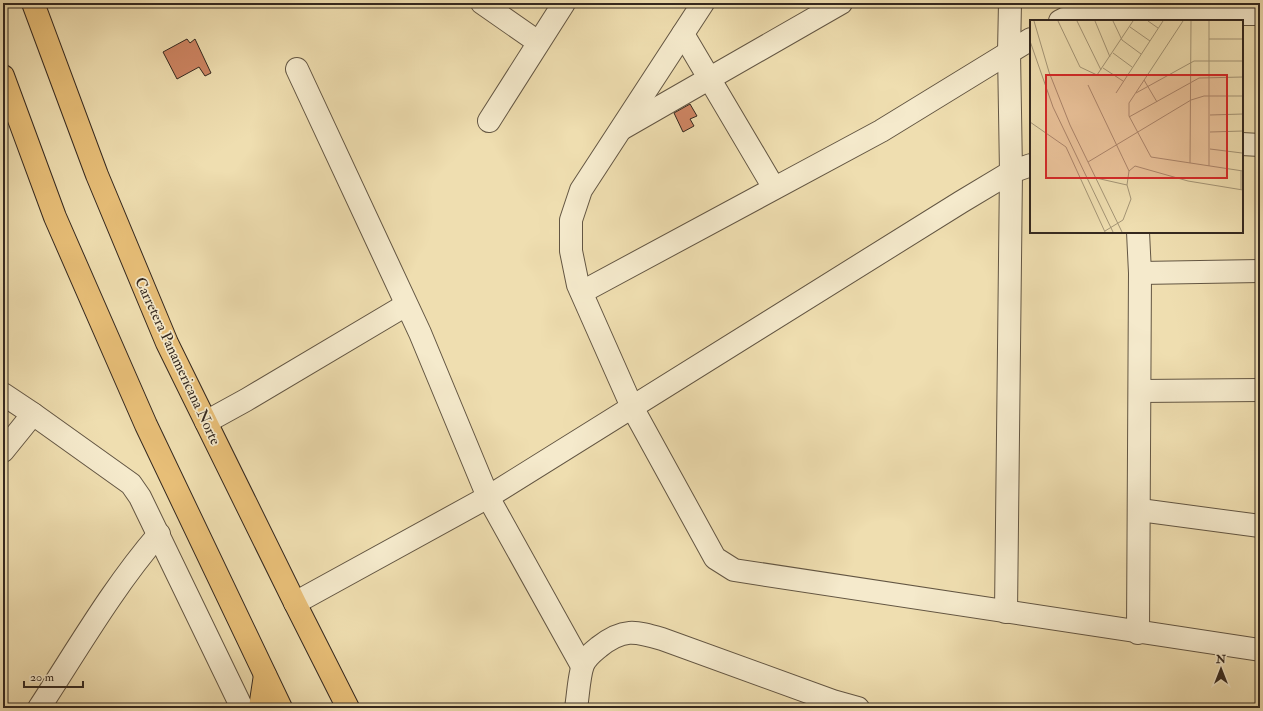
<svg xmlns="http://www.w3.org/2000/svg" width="1263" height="711" font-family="'IM FELL Double Pica',serif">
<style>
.building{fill:#ce8563;stroke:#34281f}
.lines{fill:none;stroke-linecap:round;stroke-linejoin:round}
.minor-casing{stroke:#635643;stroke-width:24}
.highway-casing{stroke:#34281f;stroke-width:24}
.minor{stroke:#f5eacc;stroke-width:22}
.highway{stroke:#e8bf78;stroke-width:22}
.labels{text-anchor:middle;stroke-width:3.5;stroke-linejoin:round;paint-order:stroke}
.street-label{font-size:15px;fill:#34281f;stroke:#f5eacc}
.inset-road{fill:none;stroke:#a49576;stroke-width:1}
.view{fill:#d62828;fill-opacity:0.15;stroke:#d62828;stroke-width:2}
.inset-edge{fill:none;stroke:#34281f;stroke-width:2}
</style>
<rect width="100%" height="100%" fill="#efdeb0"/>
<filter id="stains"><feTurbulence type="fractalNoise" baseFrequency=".005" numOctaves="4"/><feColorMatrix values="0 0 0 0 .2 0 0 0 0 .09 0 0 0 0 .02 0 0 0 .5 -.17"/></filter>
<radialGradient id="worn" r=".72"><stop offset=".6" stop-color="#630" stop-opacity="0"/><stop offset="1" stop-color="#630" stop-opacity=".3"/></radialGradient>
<g class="building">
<polygon points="187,39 190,43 195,39 211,73 205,76 199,67 177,79 163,52"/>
<polygon points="690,104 697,116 690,119 694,126 683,132 674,113"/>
</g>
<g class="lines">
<defs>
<g id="minor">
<polyline points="482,3 538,42"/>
<polyline points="703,3 581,190 571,220 571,251 578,285 632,407 715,558 734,570 1260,650"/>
<polyline points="1060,21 1064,19 1136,14 1260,14"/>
<polyline points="683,34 774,188"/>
<polyline points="297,69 420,333 488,497 582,666"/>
<polyline points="489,121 564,3"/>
<polyline points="623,128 841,3"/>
<polyline points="1242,144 1260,145"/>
<polyline points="1138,232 1140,273 1138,633"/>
<polyline points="1140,273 1260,271"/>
<polyline points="582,292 881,131 1031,39"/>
<polyline points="1140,391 1260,390"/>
<polyline points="3,394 33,414 131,484 140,497 242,708"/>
<polyline points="206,422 246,400 406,305"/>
<polyline points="3,451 33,414"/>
<polyline points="1140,510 1260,526"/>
<polyline points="295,603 488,497 961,202 1011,172 1031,165"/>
<polyline points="1006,612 1011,172 1009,52 1010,3"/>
<path d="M39 708C77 650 113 587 159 534"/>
<path d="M576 708C578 697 579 675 583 665 586 657 593 652 599 647 623 628 635 631 662 639L833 701 858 708"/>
</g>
<g id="highway">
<polyline points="33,3 97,175 167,343 295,603 348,708"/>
<polyline points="3,76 55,217 146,425 281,708"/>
<polyline points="260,708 265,675"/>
</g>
</defs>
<use href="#minor" class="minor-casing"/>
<use href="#highway" class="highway-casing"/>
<use href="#minor" class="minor"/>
<use href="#highway" class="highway"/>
</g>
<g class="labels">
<g class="street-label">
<text transform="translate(178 361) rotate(65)" y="5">Carretera Panamericana Norte</text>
</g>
</g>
<g transform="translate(1030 20)">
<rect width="213" height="213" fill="#efdeb0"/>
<path class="inset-road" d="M4 1 19 52 40 105 92 212M28 1 50 47 67 55 103 1M47 1 71 50M65 1 80 37M83 1 92 20 111 34M118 1 128 8M153 1 99 83V96L121 137 213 151M179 1V146M100 7 120 21M179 19H213M0 21 23 87 83 212M83 33 102 47M73 48 93 61M114 60 127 82M58 65 99 151M86 73 133 1M106 73 164 41H213M180 95 213 94M99 97 169 58 213 57M0 102 36 127 75 212M180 112 213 111M180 129 212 133M58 142 161 80 174 76H213M160 143 161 1M66 158 97 165M211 169V151M75 211 93 200 101 179 97 165 99 151 105 146 158 161 213 170"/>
<path class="view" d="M16 55H197V158H16Z"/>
<rect width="213" height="213" class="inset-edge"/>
</g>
<rect width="1263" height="711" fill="none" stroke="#efdeb0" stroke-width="16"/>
<rect x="4" y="4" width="1255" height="703" fill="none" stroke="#34281f" stroke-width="2"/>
<rect x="8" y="8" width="1247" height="695" fill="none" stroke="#34281f"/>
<g transform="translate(1221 669)" stroke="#f5eacc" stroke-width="3" paint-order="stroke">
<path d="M0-3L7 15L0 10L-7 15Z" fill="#34281f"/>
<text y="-6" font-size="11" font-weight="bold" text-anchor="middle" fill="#34281f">N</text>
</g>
<path d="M24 681v6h59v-6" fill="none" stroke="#34281f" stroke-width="2"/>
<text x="30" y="681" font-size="12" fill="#34281f" stroke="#f5eacc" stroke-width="3" paint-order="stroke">20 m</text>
<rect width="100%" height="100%" filter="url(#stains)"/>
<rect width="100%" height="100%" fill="url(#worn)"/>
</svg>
